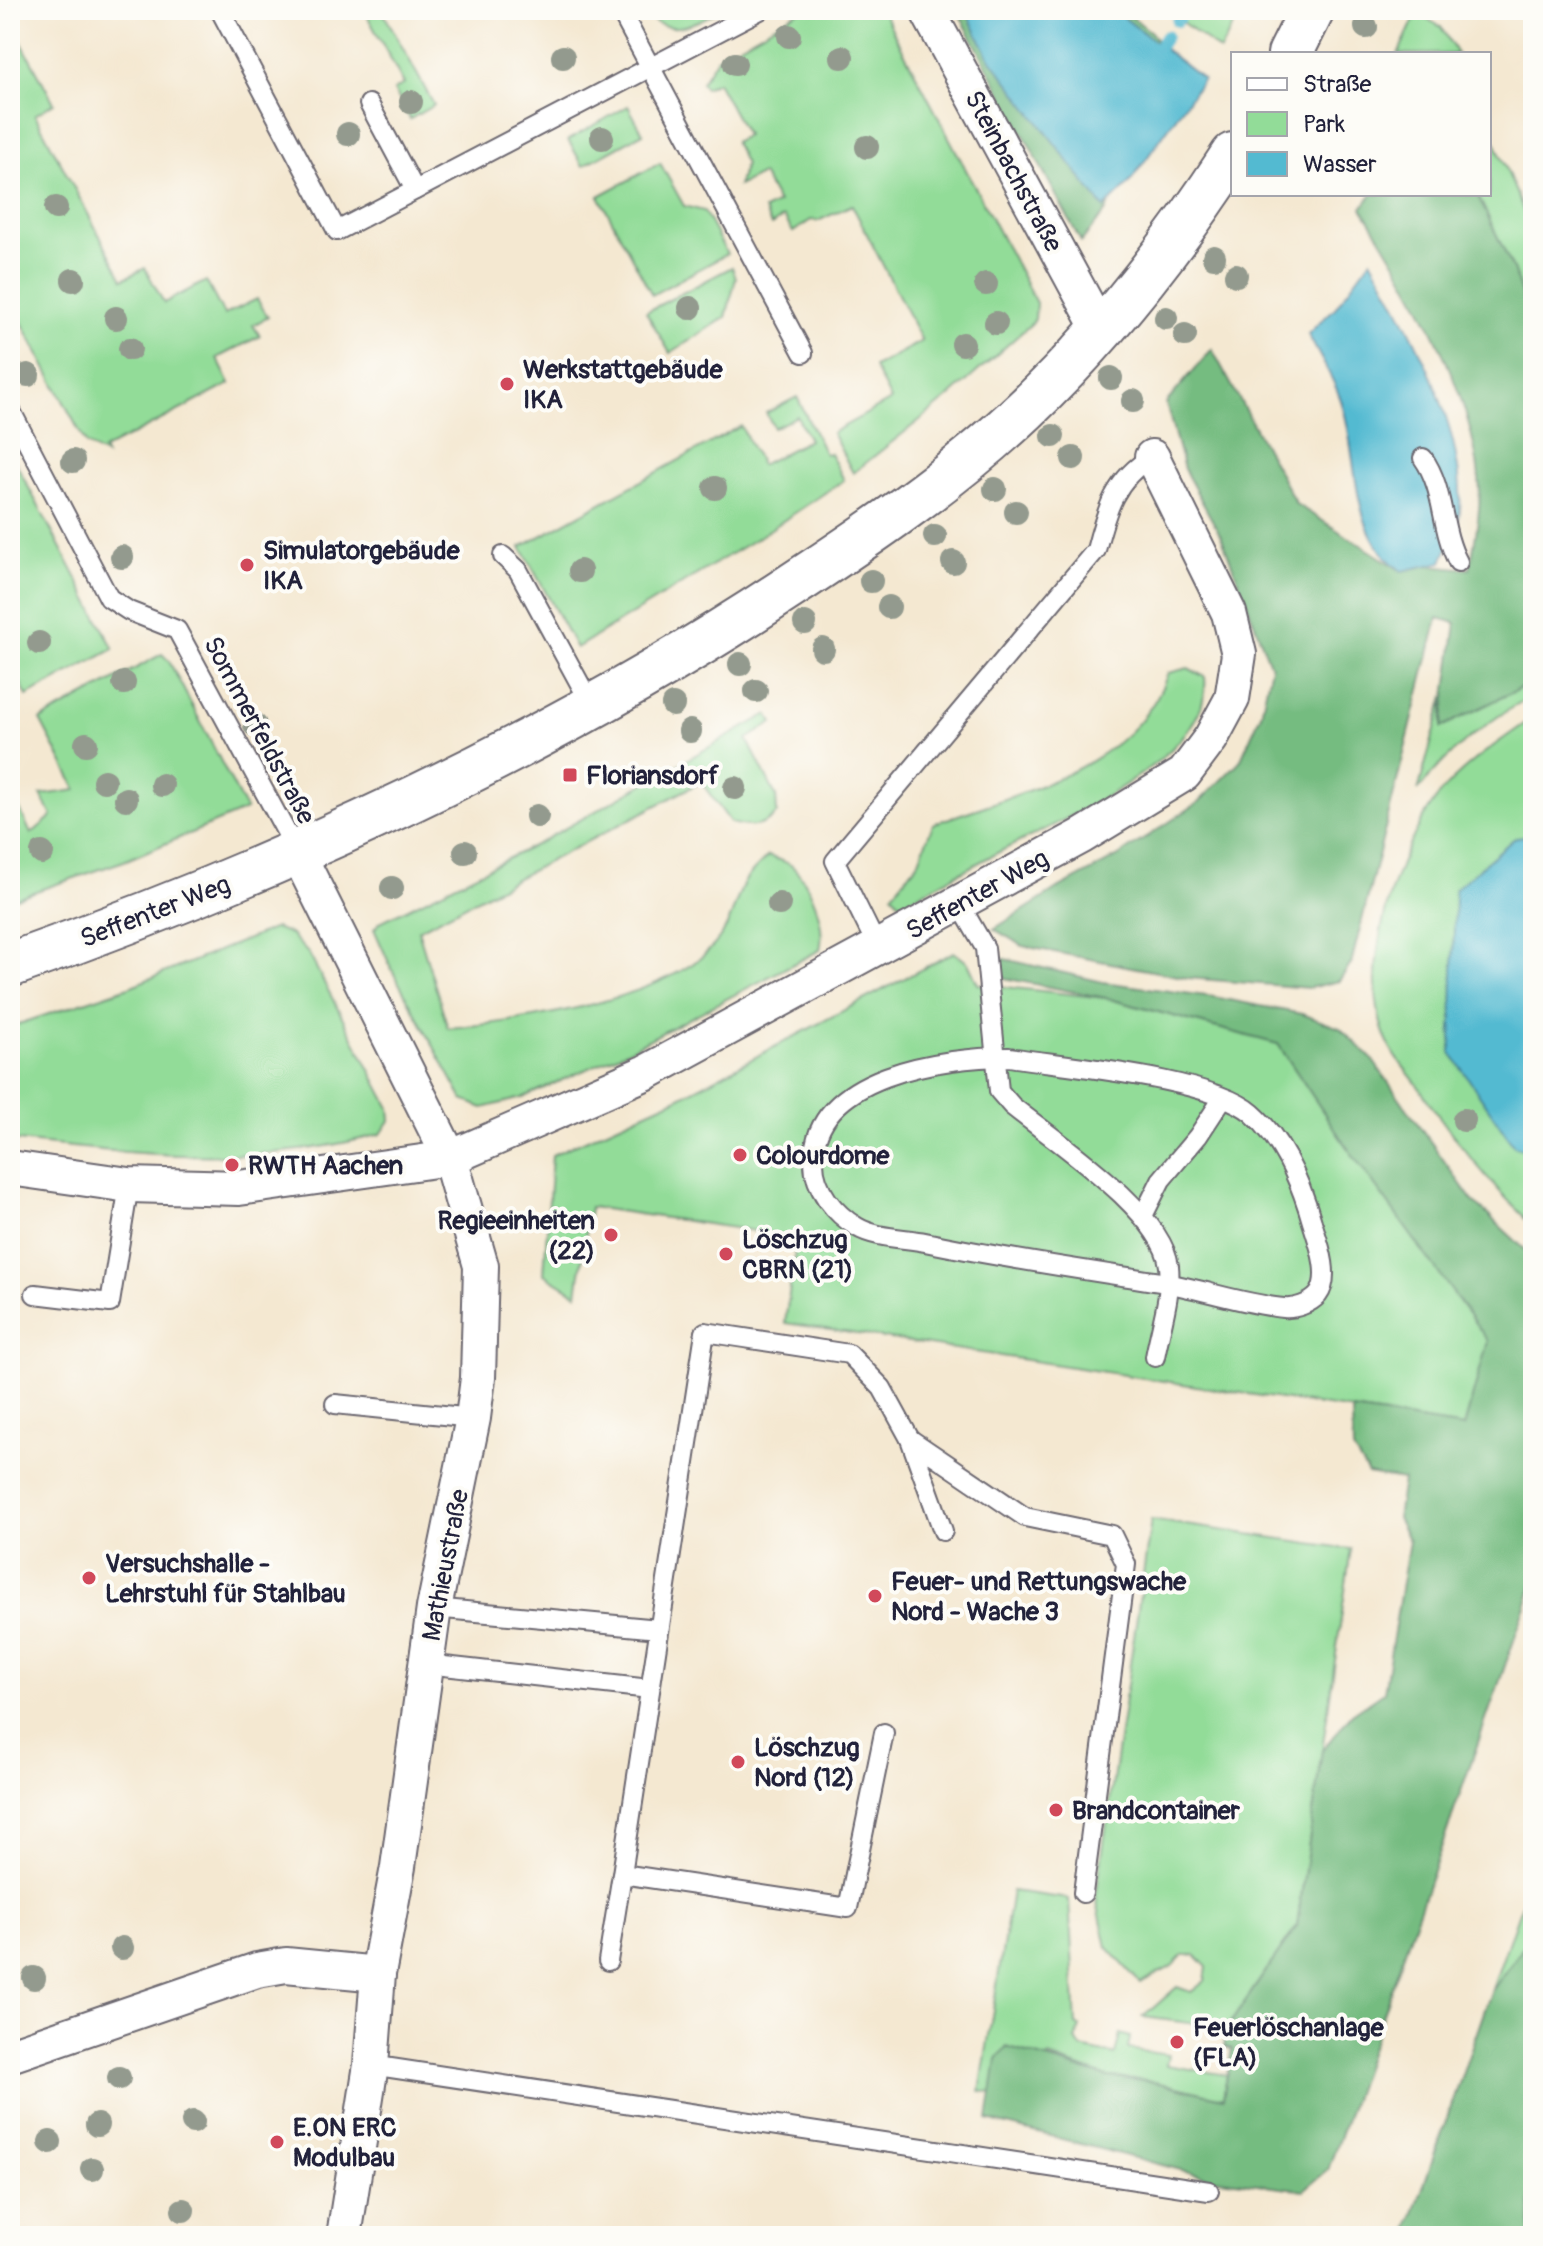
<svg xmlns="http://www.w3.org/2000/svg" width="1543" height="2246" font-family="Pangolin,sans-serif">
<style>
.green{fill:#92dc98;stroke:#5a7f6a;stroke-width:2}
.forest{fill:#75bc80;stroke:#4c6f5e;stroke-width:2}
.water{fill:#53bad1;stroke:#3a6e86;stroke-width:2}
.lines{fill:none;stroke-linecap:round;stroke-linejoin:round}
.stream{stroke:#53bad1;stroke-width:12}
.service-casing{stroke:#6c6770;stroke-width:22}
.minor-casing{stroke:#6c6770;stroke-width:38}
.tertiary-casing{stroke:#6c6770;stroke-width:48}
.service{stroke:#fff;stroke-width:18}
.minor{stroke:#fff;stroke-width:34}
.tertiary{stroke:#fff;stroke-width:44}
.tree{fill:#939a8e}
.poi-dot{fill:#d1495b;stroke:#fdfcf7;stroke-width:3}
.labels{text-anchor:middle;stroke-width:8;stroke-linejoin:round;paint-order:stroke}
.street-label{font-size:26px;fill:#22223b;stroke:#fdfcf7}
.poi-label{font-size:26px;font-weight:bold;fill:#22223b;stroke:#fdfcf7;text-anchor:start}
</style>
<rect width="100%" height="100%" fill="#fdfcf7"/>
<filter id="ink" filterUnits="userSpaceOnUse"><feTurbulence type="fractalNoise" baseFrequency=".0125" numOctaves="2"/><feDisplacementMap in="SourceGraphic" scale="16" xChannelSelector="R" yChannelSelector="G"/><feConvolveMatrix kernelMatrix="1 2 1 2 8 2 1 2 1" color-interpolation-filters="sRGB"/></filter>
<filter id="wash" filterUnits="userSpaceOnUse"><feTurbulence type="fractalNoise" baseFrequency=".006" numOctaves="4" result="noise"/><feDisplacementMap in="SourceGraphic" scale="32" xChannelSelector="R" yChannelSelector="G"/><feGaussianBlur stdDeviation="1.8" result="paint"/><feColorMatrix in="noise" values="0 0 0 0 0 0 0 0 0 0 0 0 0 0 0 0 0 1.4 0 .05"/><feComposite in="paint" operator="in"/></filter>
<g filter="url(#wash)">
<rect width="100%" height="100%" fill="#f4e8d1"/>
<g class="green">
<polygon points="364,10 382,10 434,105 410,119 394,90 404,84"/>
<path d="M657 10H720C696 23 671 38 647 16Z"/>
<polygon points="801,10 882,10 1036,303 1035,319 1031,324 949,397 853,473 832,433 891,400 874,367 922,341 852,205 818,221 811,220 793,232 784,217 771,225 764,210 778,203 762,174 738,186 745,164 734,142 746,135 717,82 705,88 701,83 717,58"/>
<polygon points="1166,10 1241,10 1220,51"/>
<polygon points="1417,13 1441,27 1457,54 1398,54"/>
<polygon points="10,21 54,103 35,115 123,279 145,268 164,303 206,281 224,315 257,299 268,317 253,325 260,336 217,358 230,384 103,450 106,456 86,444 10,300"/>
<polygon points="628,106 643,133 583,166 568,140"/>
<polygon points="1489,127 1533,234 1533,330 1513,269 1477,194 1489,194"/>
<polygon points="660,163 684,206 704,211 727,254 652,295 599,196"/>
<polygon points="732,267 736,278 726,317 670,353 646,312"/>
<polygon points="797,397 825,454 830,453 844,480 759,537 576,648 521,547 741,426 761,465 809,440 797,416 774,428 766,413"/>
<polygon points="10,452 114,649 27,696 10,663"/>
<polygon points="162,654 169,661 246,810 124,861 10,900 10,797 14,797 31,834 52,816 41,795 77,790 40,720"/>
<path d="M1188 668 1205 677C1214 758 1057 822 999 852 966 869 933 887 901 904L892 894 918 863 933 824C1018 792 1134 770 1168 673Z"/>
<path d="M1533 682V695C1490 719 1448 752 1418 791L1444 696 1442 726Z"/>
<path d="M768 714 773 723 747 739 776 796 777 813C763 829 751 828 731 823L701 782 418 930 448 1028C519 1022 647 1002 703 956 731 932 730 913 744 883 749 873 761 864 768 856 776 859 786 861 792 866 812 885 826 923 820 950L627 1051 522 1098 483 1108 463 1100 393 972 374 929 380 922 537 844Z"/>
<path d="M1533 718V1226C1489 1183 1452 1137 1418 1086 1408 1072 1394 1057 1387 1041 1356 972 1395 852 1439 795 1461 767 1504 738 1533 718Z"/>
<path d="M275 928 290 934 309 954 390 1108 391 1119 381 1134C258 1168 135 1155 10 1140V1027L129 987Z"/>
<polygon points="954,952 968,963 978,984 1105,998 1278,1044 1344,1143 1489,1341 1464,1427 785,1323 797,1237 590,1207 577,1294 544,1274 552,1155 680,1097"/>
<polygon points="1151,1520 1351,1549 1297,1926 1227,2028 1143,2017 1177,1987 1191,1992 1205,1981 1207,1967 1195,1955 1183,1955 1171,1967 1140,1983 1107,1947 1096,1897"/>
<polygon points="1533,1872 1533,1934 1491,1992"/>
<polygon points="1012,1891 1069,1899 1076,2025 1080,2027 1076,2040 1081,2048 1115,2055 1120,2034 1130,2037 1128,2049 1168,2055 1166,2065 1227,2075 1223,2098 1146,2080 1108,2077 1049,2057 993,2093 980,2091"/>
</g>
<g class="forest">
<polygon points="957,10 1123,10 1151,32 1180,74 1118,177 1106,211 1081,242"/>
<path d="M1372 194H1477L1513 269 1533 330V682L1442 727 1456 623 1438 618 1351 964 1339 981 1309 988 1188 978 1023 946 994 929 1054 891 1117 857 1199 802 1240 761 1261 714 1271 667 1222 538 1184 469 1166 403 1212 349 1296 504 1402 571 1428 565 1470 569C1475 539 1482 508 1479 478 1471 388 1410 283 1362 208Z"/>
<polygon points="996,957 1103,982 1214,997 1302,1014 1340,1028 1371,1058 1472,1200 1533,1257 1533,1586 1328,2170 1304,2190 1212,2178 988,2120 997,2059 1006,2047 1108,2077 1146,2080 1223,2098 1232,2049 1224,2047 1227,2028 1297,1926 1322,1750 1352,1714 1384,1692 1409,1541 1397,1518 1403,1480 1368,1474 1353,1450 1352,1410 1464,1427 1488,1341 1344,1143 1278,1044 1106,998 998,977"/>
<polygon points="1533,1934 1530,2236 1406,2236 1491,1992"/>
</g>
<g class="water">
<polygon points="965,10 1114,10 1203,79 1127,186 1104,208 989,57"/>
<path d="M1371 259C1411 329 1465 426 1460 510 1459 527 1448 546 1442 562L1402 571C1349 535 1359 462 1343 407 1336 382 1320 358 1308 334L1335 308Z"/>
<polygon points="1533,835 1533,1153 1514,1146 1451,1053 1455,889 1516,837"/>
</g>
<g class="lines">
<g class="stream">
<polyline points="1177,21 1185,10"/>
<polyline points="1153,56 1166,36"/>
</g>
</g>
</g>
<g filter="url(#ink)">
<g class="lines">
<defs>
<g id="service">
<polyline points="220,10 337,231 760,10"/>
<polyline points="620,10 803,353"/>
<polyline points="369,104 415,190"/>
<polyline points="10,409 109,598 129,611 177,630 297,852"/>
<path d="M1423 458C1445 489 1440 528 1458 562"/>
<polyline points="503,556 518,570 592,706"/>
<path d="M959 903 985 948 999 1091 1012 1106C1055 1141 1162 1211 1169 1266 1172 1294 1160 1329 1155 1357"/>
<path d="M878 948 835 861 1096 550C1106 511 1115 478 1152 457"/>
<path d="M1009 1057C1066 1066 1211 1078 1252 1113 1284 1141 1301 1183 1312 1222 1318 1241 1332 1277 1318 1295 1310 1304 1295 1309 1284 1308 1241 1304 1197 1287 1154 1281 1077 1269 1001 1258 925 1242 905 1238 875 1238 857 1227 835 1214 814 1189 814 1162 811 1075 944 1057 1009 1057Z"/>
<polyline points="1144,1214 1161,1180 1198,1136 1223,1098"/>
<polyline points="35,1294 110,1303 129,1185"/>
<polyline points="335,1404 473,1418"/>
<polyline points="910,1439 943,1531"/>
<polyline points="434,1608 659,1629"/>
<polyline points="426,1664 650,1689"/>
<polyline points="884,1733 848,1908 622,1874 705,1332 849,1354 882,1388 910,1439 1025,1517 1112,1535 1126,1564 1083,1893"/>
<polyline points="608,1961 622,1874"/>
<polyline points="371,2065 1209,2191"/>
</g>
<g id="minor">
<polyline points="927,10 1101,331"/>
<polyline points="298,854 450,1158 481,1266 478,1378 473,1418 434,1608 398,1867 378,1974 371,2065 344,2236"/>
<polyline points="10,1168 129,1185 239,1188 450,1158 647,1072 1082,836 1184,774 1211,738 1232,699 1239,654 1229,613 1152,457"/>
<polyline points="10,2055 257,1970 286,1965 378,1974"/>
</g>
<g id="tertiary">
<polyline points="1290,54 1312,10"/>
<path d="M10 965C281 869 544 749 785 590 869 535 952 479 1025 410 1106 333 1172 249 1233 155"/>
</g>
</defs>
<use href="#service" class="service-casing"/>
<use href="#minor" class="minor-casing"/>
<use href="#tertiary" class="tertiary-casing"/>
<use href="#service" class="service"/>
<use href="#minor" class="minor"/>
<use href="#tertiary" class="tertiary"/>
</g>
<g class="tree">
<circle cx="1366" cy="27" r="12"/>
<circle cx="789" cy="36" r="12"/>
<circle cx="563" cy="57" r="12"/>
<circle cx="842" cy="57" r="12"/>
<circle cx="735" cy="64" r="12"/>
<circle cx="411" cy="102" r="12"/>
<circle cx="348" cy="134" r="12"/>
<circle cx="602" cy="138" r="12"/>
<circle cx="867" cy="147" r="12"/>
<circle cx="56" cy="208" r="12"/>
<circle cx="1214" cy="257" r="12"/>
<circle cx="1236" cy="275" r="12"/>
<circle cx="73" cy="280" r="12"/>
<circle cx="986" cy="284" r="12"/>
<circle cx="690" cy="308" r="12"/>
<circle cx="116" cy="318" r="12"/>
<circle cx="1166" cy="318" r="12"/>
<circle cx="996" cy="323" r="12"/>
<circle cx="1185" cy="335" r="12"/>
<circle cx="963" cy="344" r="12"/>
<circle cx="130" cy="349" r="12"/>
<circle cx="28" cy="375" r="12"/>
<circle cx="1111" cy="378" r="12"/>
<circle cx="1133" cy="401" r="12"/>
<circle cx="1053" cy="436" r="12"/>
<circle cx="1073" cy="458" r="12"/>
<circle cx="73" cy="461" r="12"/>
<circle cx="715" cy="488" r="12"/>
<circle cx="995" cy="489" r="12"/>
<circle cx="1016" cy="512" r="12"/>
<circle cx="935" cy="536" r="12"/>
<circle cx="122" cy="557" r="12"/>
<circle cx="953" cy="562" r="12"/>
<circle cx="580" cy="571" r="12"/>
<circle cx="871" cy="581" r="12"/>
<circle cx="889" cy="607" r="12"/>
<circle cx="805" cy="623" r="12"/>
<circle cx="39" cy="643" r="12"/>
<circle cx="823" cy="649" r="12"/>
<circle cx="740" cy="664" r="12"/>
<circle cx="124" cy="683" r="12"/>
<circle cx="756" cy="691" r="12"/>
<circle cx="673" cy="705" r="12"/>
<circle cx="255" cy="725" r="12"/>
<circle cx="690" cy="731" r="12"/>
<circle cx="86" cy="744" r="12"/>
<circle cx="104" cy="781" r="12"/>
<circle cx="162" cy="785" r="12"/>
<circle cx="735" cy="788" r="12"/>
<circle cx="126" cy="799" r="12"/>
<circle cx="537" cy="816" r="12"/>
<circle cx="465" cy="852" r="12"/>
<circle cx="42" cy="853" r="12"/>
<circle cx="392" cy="888" r="12"/>
<circle cx="779" cy="904" r="12"/>
<circle cx="1464" cy="1120" r="12"/>
<circle cx="122" cy="1948" r="12"/>
<circle cx="34" cy="1978" r="12"/>
<circle cx="119" cy="2078" r="12"/>
<circle cx="193" cy="2122" r="12"/>
<circle cx="97" cy="2125" r="12"/>
<circle cx="50" cy="2142" r="12"/>
<circle cx="92" cy="2169" r="12"/>
<circle cx="183" cy="2210" r="12"/>
</g>
</g>
<g class="poi-dot">
<circle cx="507" cy="384" r="8"/>
<circle cx="247" cy="565" r="8"/>
<rect x="562" y="767" width="16" height="16" rx="4"/>
<circle cx="740" cy="1155" r="8"/>
<circle cx="232" cy="1165" r="8"/>
<circle cx="611" cy="1235" r="8"/>
<circle cx="726" cy="1254" r="8"/>
<circle cx="89" cy="1578" r="8"/>
<circle cx="875" cy="1596" r="8"/>
<circle cx="738" cy="1762" r="8"/>
<circle cx="1056" cy="1810" r="8"/>
<circle cx="1177" cy="2042" r="8"/>
<circle cx="277" cy="2142" r="8"/>
</g>
<g class="labels">
<g class="street-label">
<text transform="translate(1014 171) rotate(62)" y="9">Steinbachstraße</text>
<text transform="translate(260 730) rotate(62)" y="9">Sommerfeldstraße</text>
<text transform="translate(977 894) rotate(-29)" y="9">Seffenter Weg</text>
<text transform="translate(155 911) rotate(-21)" y="9">Seffenter Weg</text>
<text transform="translate(445 1565) rotate(-79)" y="9">Mathieustraße</text>
</g>
<g class="poi-label">
<text x="523" y="378">Werkstattgebäude<tspan x="523" dy="30">IKA</tspan></text>
<text x="263" y="559">Simulatorgebäude<tspan x="263" dy="30">IKA</tspan></text>
<text x="586" y="784">Floriansdorf</text>
<text x="756" y="1164">Colourdome</text>
<text x="248" y="1174">RWTH Aachen</text>
<text x="595" y="1229" text-anchor="end">Regieeinheiten<tspan x="595" dy="30">(22)</tspan></text>
<text x="742" y="1248">Löschzug<tspan x="742" dy="30">CBRN (21)</tspan></text>
<text x="105" y="1572">Versuchshalle -<tspan x="105" dy="30">Lehrstuhl für Stahlbau</tspan></text>
<text x="891" y="1590">Feuer- und Rettungswache<tspan x="891" dy="30">Nord - Wache 3</tspan></text>
<text x="754" y="1756">Löschzug<tspan x="754" dy="30">Nord (12)</tspan></text>
<text x="1072" y="1819">Brandcontainer</text>
<text x="1193" y="2036">Feuerlöschanlage<tspan x="1193" dy="30">(FLA)</tspan></text>
<text x="293" y="2136">E.ON ERC<tspan x="293" dy="30">Modulbau</tspan></text>
</g>
</g>
<rect width="1543" height="2246" fill="none" stroke="#fdfcf7" stroke-width="40"/>
<rect x="1231" y="52" width="260" height="144" fill="#fdfcf7" stroke="#a5a5ac" stroke-width="2"/>
<rect x="1247" y="78" width="40" height="12" fill="#ffffff" stroke="#a5a5ac" stroke-width="2"/>
<text x="1303" y="92" font-size="24" fill="#22223b">Straße</text>
<rect x="1247" y="112" width="40" height="24" fill="#92dc98" stroke="#a5a5ac" stroke-width="2"/>
<text x="1303" y="132" font-size="24" fill="#22223b">Park</text>
<rect x="1247" y="152" width="40" height="24" fill="#53bad1" stroke="#a5a5ac" stroke-width="2"/>
<text x="1303" y="172" font-size="24" fill="#22223b">Wasser</text>
</svg>
